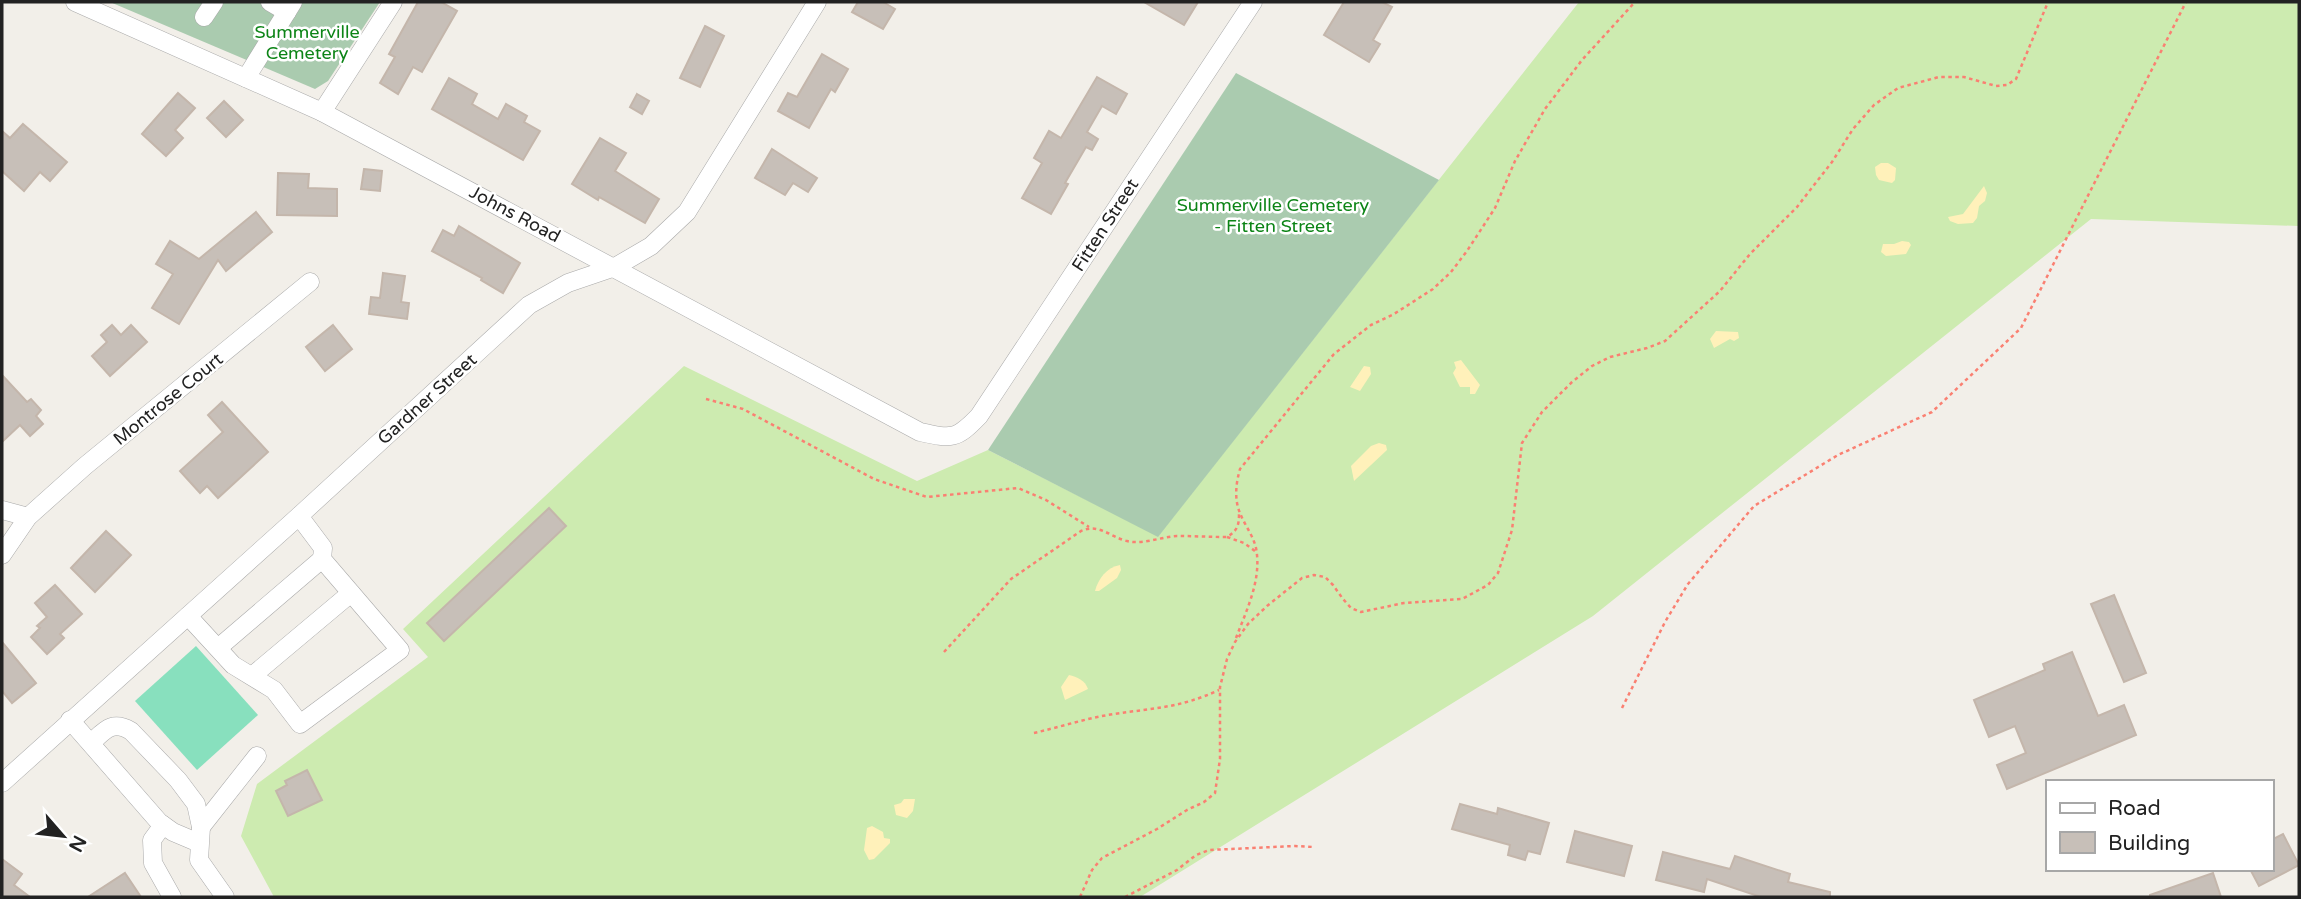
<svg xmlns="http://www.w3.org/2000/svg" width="2301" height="899" font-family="'Varela Round',sans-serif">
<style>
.grass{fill:#cdebb0}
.sand{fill:#fff1ba}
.cemetery{fill:#aacbaf}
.pitch{fill:#88e0be}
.building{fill:#c7bfb8;stroke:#c4b6ab;stroke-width:2}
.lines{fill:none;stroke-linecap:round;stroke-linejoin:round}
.minor-casing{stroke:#a9a9a9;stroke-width:19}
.path{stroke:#fa8072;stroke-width:2.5;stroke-dasharray:3.5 3.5;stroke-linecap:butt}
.minor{stroke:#fff;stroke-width:18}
.labels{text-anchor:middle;stroke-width:5;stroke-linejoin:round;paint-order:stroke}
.park-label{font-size:18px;fill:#0c8416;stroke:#fff}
.street-label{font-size:18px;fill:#222;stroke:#fff}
</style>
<rect width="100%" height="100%" fill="#f2efe9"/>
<polygon class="grass" points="1579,2 2299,2 2299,226 2091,219 1593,616 1140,897 274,897 241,836 257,784 428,657 403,629 684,366 917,481 988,450 1158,536"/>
<g class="sand">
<polygon points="1881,163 1888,163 1896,168 1895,180 1892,183 1879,180 1876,175 1875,167"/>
<polygon points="1984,186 1987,193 1985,201 1979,206 1977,218 1973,223 1958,224 1950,221 1948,217 1963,214"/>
<polygon points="1902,241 1909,242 1911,245 1906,254 1886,256 1881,252 1883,244 1894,244"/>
<polygon points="1716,331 1738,332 1739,338 1734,341 1730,339 1714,348 1710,339"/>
<polygon points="1461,360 1480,385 1475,394 1470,394 1470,387 1460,387 1453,373 1456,368 1454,362"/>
<polygon points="1364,366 1370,367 1371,374 1360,391 1350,387"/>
<polygon points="1379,443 1386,445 1387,450 1354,481 1351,466 1371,446"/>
<path d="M1120 565 1121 570 1117 578 1099 591H1095C1098 579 1107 567 1120 565Z"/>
<path d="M1069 675C1077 677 1085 680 1088 689L1065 700 1061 687Z"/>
<polygon points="904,799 915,799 913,811 907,818 896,815 894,805 901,803"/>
<polygon points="872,826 883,832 884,838 890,839 890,843 874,859 869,860 864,850 867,828"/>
</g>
<g class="cemetery">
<polygon points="110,2 380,2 328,81 315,89"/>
<polygon points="1236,73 1439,180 1158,537 988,450"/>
</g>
<polygon class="pitch" points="196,646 258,715 197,770 135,701"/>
<g class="building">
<polygon points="418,2 441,2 457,11 422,72 413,67 398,94 380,83 395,57 389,54"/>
<polygon points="858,2 883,2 895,9 883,29 852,12"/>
<polygon points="1144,2 1198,2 1184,25"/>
<polygon points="1344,2 1382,2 1392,7 1373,40 1380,44 1369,62 1324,35"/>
<polygon points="705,26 724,36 700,87 680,78"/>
<polygon points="822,54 848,69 835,92 831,89 809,128 778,111 788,93 797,97"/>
<polygon points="1097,77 1127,94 1116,114 1102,106 1087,132 1098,139 1092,150 1086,147 1065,183 1068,184 1051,214 1022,198 1042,163 1034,158 1049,131 1061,138"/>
<polygon points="449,78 477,94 472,104 498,119 506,104 527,116 524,122 540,131 523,160 432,109"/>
<polygon points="178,93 195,108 175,130 183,138 166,156 142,134"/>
<polygon points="637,94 649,101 642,114 630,107"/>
<polygon points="224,101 243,120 226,137 207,118"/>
<polygon points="23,124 67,162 50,181 40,172 24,191 2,171 2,131 10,138"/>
<polygon points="600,138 626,153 615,171 659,199 645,223 599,197 598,200 572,184"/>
<polygon points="772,149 817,178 808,192 793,183 785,195 755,178"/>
<polygon points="364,169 382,171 380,191 361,189"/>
<polygon points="278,173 309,174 308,188 337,189 337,216 277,215"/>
<polygon points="256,212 272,232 226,271 218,260 179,324 152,308 173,274 156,264 170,241 199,259"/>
<polygon points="459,226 520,263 503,293 481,280 482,278 432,251 443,230 454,236"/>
<polygon points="383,273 405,276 401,302 409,303 407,319 369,314 371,297 380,298"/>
<polygon points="112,325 121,335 131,325 147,342 110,376 92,356 107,342 101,335"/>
<polygon points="333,325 352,349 325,371 306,347"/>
<polygon points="2,375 27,402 31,399 41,410 36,416 43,424 30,436 20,425 2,442"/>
<polygon points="222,402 268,452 218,498 207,486 200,493 180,471 223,432 208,415"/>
<polygon points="549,508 566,526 444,641 427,623"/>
<polygon points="106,531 131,555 95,592 71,568"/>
<polygon points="55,585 82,614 60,634 64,638 47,654 31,637 40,628 37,626 47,617 35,603"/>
<polygon points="2114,595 2146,673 2124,682 2091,604"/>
<polygon points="2,642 36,683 12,703 2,691"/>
<polygon points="2072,652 2098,716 2124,705 2136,735 2007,789 1997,765 2026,753 2015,726 1989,737 1974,700 2045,670 2043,664"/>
<polygon points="307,770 322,800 288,816 276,791 287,785 285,781"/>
<polygon points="1460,804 1497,814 1498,808 1549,823 1540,854 1528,851 1525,860 1508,855 1510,845 1452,829"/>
<polygon points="1575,831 1632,846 1624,876 1567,862"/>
<polygon points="2283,834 2299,865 2259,886 2250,869 2271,869 2271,840"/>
<polygon points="1663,852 1730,869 1735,856 1790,874 1788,882 1830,892 1830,897 1761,897 1707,879 1704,892 1656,880"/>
<polygon points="2,859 22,874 14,885 30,897 2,897"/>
<polygon points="125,873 141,897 88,897"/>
<polygon points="2213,873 2221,897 2150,897 2150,895"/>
</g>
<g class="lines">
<defs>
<g id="minor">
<path d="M75 2 322 112 920 432C952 439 956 440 979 416L1253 2"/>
<polyline points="270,2 287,12"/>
<polyline points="204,17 214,2"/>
<polyline points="246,78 293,2"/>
<polyline points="322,112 393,2"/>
<polyline points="2,510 28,517"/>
<polyline points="2,555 28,517 85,466 310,282"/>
<polyline points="188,616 233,665 274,690 300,724 400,650 322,559 323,548 299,516"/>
<polyline points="218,648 322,559"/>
<polyline points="252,676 351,593"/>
<polyline points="70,720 159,822 173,832 199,843"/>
<path d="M91 743C105 730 112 720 131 731L178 780 196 804 201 827 199 860 225 897"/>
<polyline points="2,783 299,516 529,305 568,283 615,267 651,246 687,212 817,2"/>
<polyline points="163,825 152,840 153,863 172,897"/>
<polyline points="201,827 257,756"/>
</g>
</defs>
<use href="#minor" class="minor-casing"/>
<g class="path">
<polyline points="706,399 743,409 874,479 927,497 1018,488 1046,500 1089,527"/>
<polyline points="1227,537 1244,543 1255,551"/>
<path d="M1236 638C1247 609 1262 579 1256 548 1253 535 1244 524 1240 513 1234 499 1236 483 1240 469L1334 354 1371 325 1394 314 1433 289 1451 272 1467 251 1495 208 1515 161 1545 109 1582 60 1635 2"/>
<path d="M944 652 1011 579 1081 531C1099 523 1110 537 1127 541 1143 545 1160 537 1177 536 1193 536 1210 537 1227 537 1237 531 1239 526 1239 514"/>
<polyline points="1622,708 1665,622 1688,584 1754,506 1838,455 1932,412 2021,328 2186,2"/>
<path d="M1034 733C1060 727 1087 718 1114 714 1154 708 1180 708 1219 690"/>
<polyline points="1080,897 1092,870 1102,858 1157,829 1187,810 1204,802 1215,793 1220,759 1220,687 1227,659 1235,642 1248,624 1267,606 1302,578 1314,575 1325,577 1333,585 1343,599 1351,608 1361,612 1404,603 1462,599 1488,585 1498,573 1512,530 1522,443 1542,412 1572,382 1592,366 1610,357 1647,348 1665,341 1720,291 1750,254 1797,207 1832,162 1853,129 1874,105 1898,88 1939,77 1964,77 1996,86 2007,85 2016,79 2048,2"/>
<polyline points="1125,897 1177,870 1196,855 1209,850 1295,846 1314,847"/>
</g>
<use href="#minor" class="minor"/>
</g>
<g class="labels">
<g class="park-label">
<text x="307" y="38">Summerville<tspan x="307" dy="21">Cemetery</tspan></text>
<text x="1273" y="211">Summerville Cemetery<tspan x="1273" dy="21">- Fitten Street</tspan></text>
</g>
<g class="street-label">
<text transform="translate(515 214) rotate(28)" y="6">Johns Road</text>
<text transform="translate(1105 225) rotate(-57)" y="6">Fitten Street</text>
<text transform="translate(168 399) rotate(-39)" y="6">Montrose Court</text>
<text transform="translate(427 399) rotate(-42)" y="6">Gardner Street</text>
</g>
</g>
<rect width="2301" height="899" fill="none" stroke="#222222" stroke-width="7"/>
<rect x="2046" y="780" width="228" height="91" fill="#ffffff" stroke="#a7a7a7" stroke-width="2"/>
<rect x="2060" y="803" width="35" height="10" fill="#ffffff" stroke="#a7a7a7" stroke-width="2"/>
<text x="2108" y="815" font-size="21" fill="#222222">Road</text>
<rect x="2060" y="832" width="35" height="21" fill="#c7bfb8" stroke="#a7a7a7" stroke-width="2"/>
<text x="2108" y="850" font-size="21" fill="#222222">Building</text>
<g transform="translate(63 836) rotate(118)" stroke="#ffffff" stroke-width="5" paint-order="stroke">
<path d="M0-5L12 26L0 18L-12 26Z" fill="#222222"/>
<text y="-10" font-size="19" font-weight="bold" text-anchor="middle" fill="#222222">N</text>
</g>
</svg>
